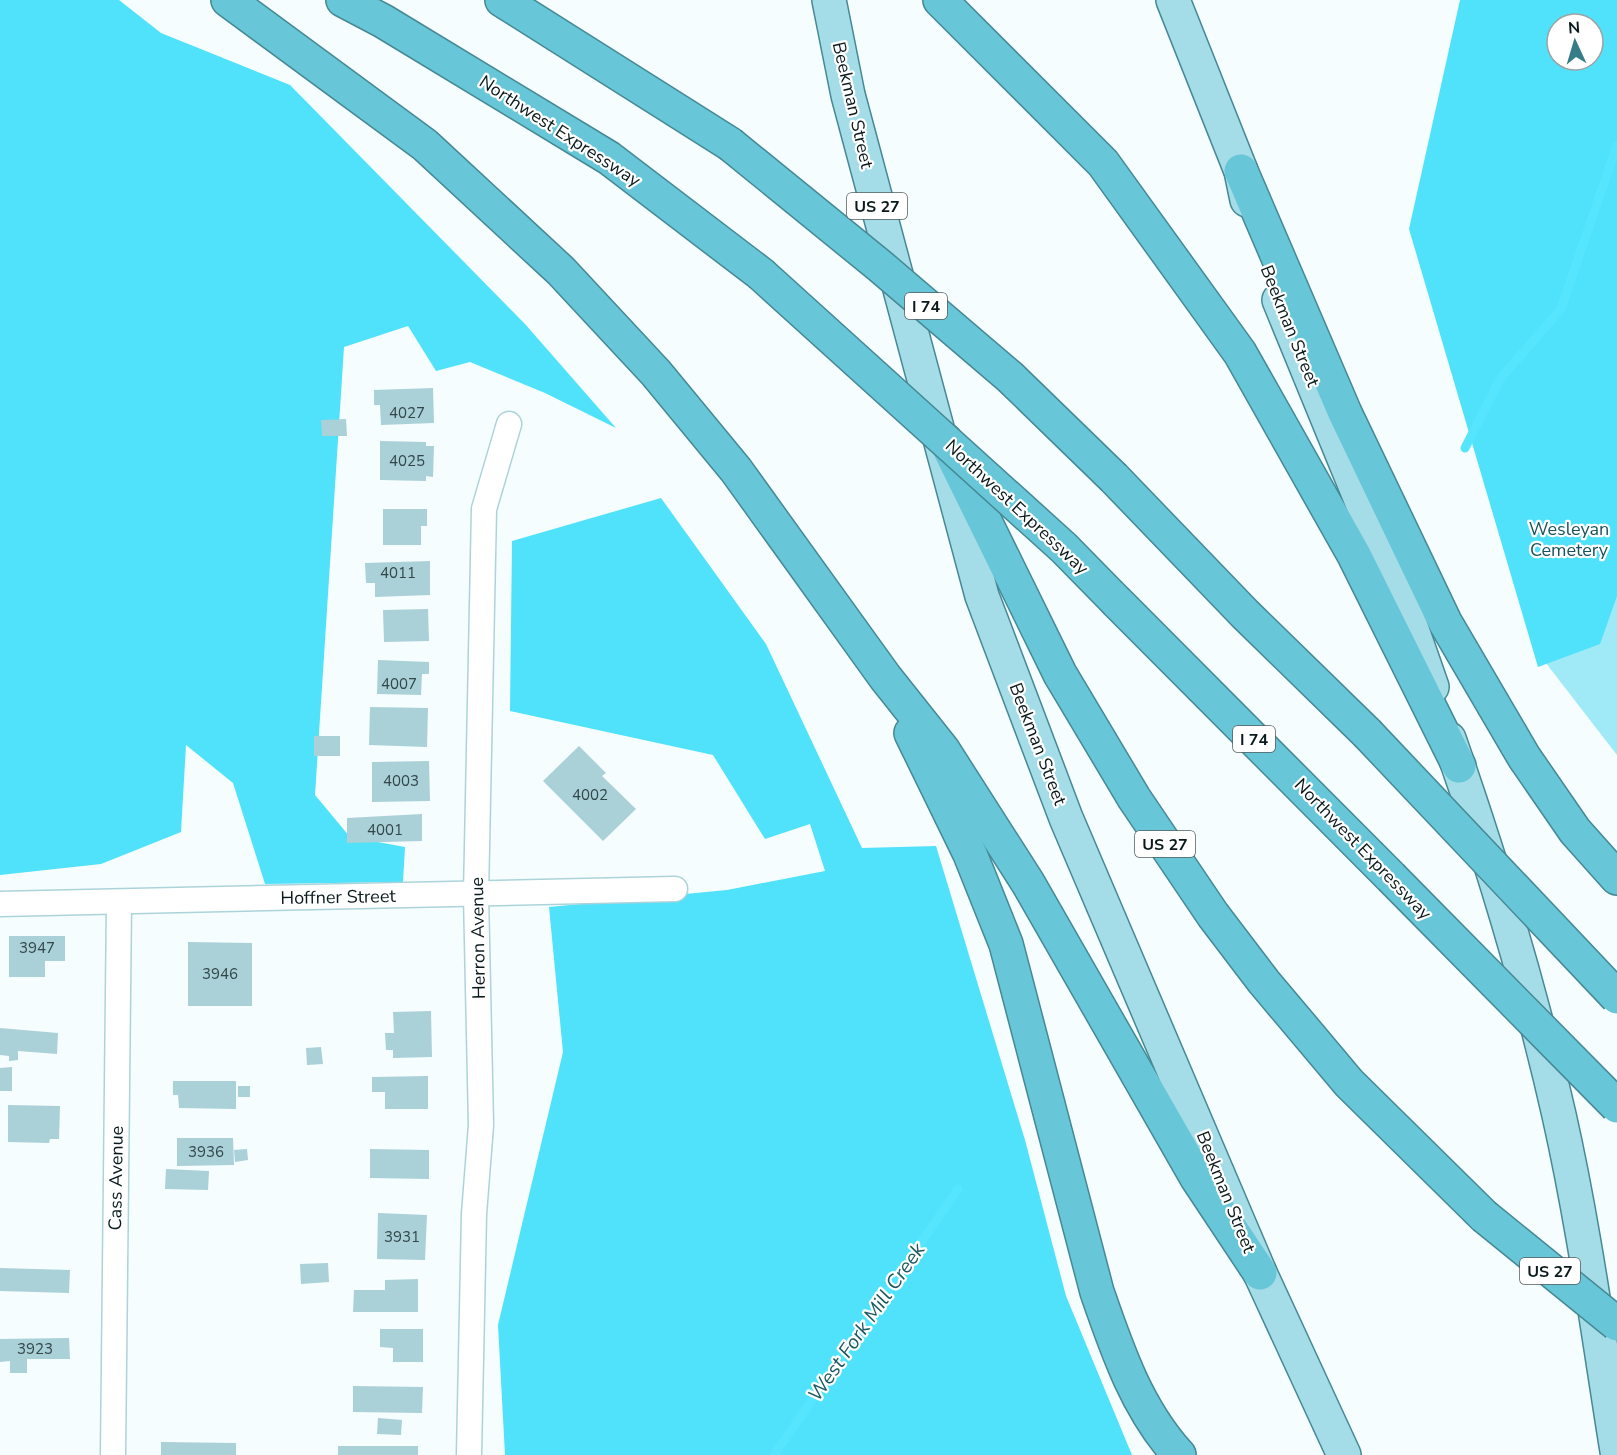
<svg xmlns="http://www.w3.org/2000/svg" width="1617" height="1455" font-family="'Nunito Sans',sans-serif">
<style>
.green{fill:#a0e9f7}
.forest{fill:#4fe2fa;fill-rule:evenodd}
.lines{fill:none;stroke-linecap:round;stroke-linejoin:round}
.stream{stroke:#55e6fe;stroke-width:9}
.building{fill:#aad0d8}
.street-casing{stroke:#add3da;stroke-width:27}
.primary-casing{stroke:#468995;stroke-width:36}
.highway-casing{stroke:#468995;stroke-width:36}
.street{stroke:#fff;stroke-width:24}
.primary{stroke:#a4dde7;stroke-width:33}
.highway{stroke:#67c6d7;stroke-width:33}
.highway-bridge-casing{stroke:#468995;stroke-width:36;stroke-linecap:butt}
.highway-bridge{stroke:#67c6d7;stroke-width:33}
.labels{text-anchor:middle;stroke-width:4.5;stroke-linejoin:round;paint-order:stroke}
.number-label{font-size:15px;fill:#32474a}
.shield{fill:#fff;stroke:#545e5f;stroke-width:1.5}
.shield-label{font-size:16px;font-weight:bold;fill:#0a191b}
.street-label{font-size:18px;fill:#0a191b;stroke:#fff}
.park-label{font-size:18px;fill:#17545e;stroke:#fff}
.water-label{font-size:20px;font-style:italic;fill:#1c5862;stroke:#fff}
</style>
<rect width="100%" height="100%" fill="#f5fdfe"/>
<polygon class="green" points="1617,231 1617,755 1532,645"/>
<g class="forest">
<polygon points="0,0 119,0 161,33 290,85 525,324 616,428 545,393 470,362 436,371 408,326 344,347 315,795 350,837 405,847 403,882 265,884 233,783 186,745 181,832 101,864 0,875"/>
<path d="M1460 0H1617V596L1600 644 1538 667 1409 229ZM1557 24H1593V60H1557Z"/>
<polygon points="661,498 766,644 862,848 936,846 1025,1140 1066,1296 1132,1455 505,1455 498,1325 563,1052 549,907 727,890 825,871 810,824 765,839 713,755 510,711 512,541"/>
</g>
<g class="lines">
<g class="stream">
<polyline points="1465,448 1500,379 1561,309 1617,145"/>
<polyline points="774,1455 958,1189"/>
</g>
</g>
<g class="building">
<polygon points="433,388 434,423 381,425 380,405 374,405 374,390"/>
<polygon points="346,419 347,436 322,436 321,420"/>
<polygon points="380,441 426,442 426,446 434,446 433,477 426,476 426,481 380,480"/>
<polygon points="383,509 427,509 427,526 421,526 421,545 383,545"/>
<polygon points="430,561 430,595 375,597 375,583 366,583 365,563"/>
<polygon points="428,609 429,641 384,642 383,610"/>
<polygon points="378,660 429,662 429,674 422,674 421,695 377,694"/>
<polygon points="370,707 428,708 427,747 369,745"/>
<rect x="314" y="736" width="26" height="20"/>
<polygon points="579,746 606,773 602,776 636,809 603,841 543,781"/>
<polygon points="429,761 430,801 372,802 372,762"/>
<polygon points="422,814 422,841 347,843 347,818"/>
<polygon points="9,936 65,936 65,961 45,961 45,977 9,977"/>
<polygon points="188,942 252,943 252,1006 188,1006"/>
<polygon points="431,1011 432,1057 393,1058 393,1050 386,1050 385,1033 394,1033 393,1012"/>
<polygon points="0,1028 58,1033 57,1054 18,1051 18,1060 9,1061 9,1056 0,1055"/>
<polygon points="321,1047 323,1064 307,1065 306,1048"/>
<polygon points="12,1067 12,1091 0,1091 0,1068"/>
<polygon points="428,1076 428,1109 385,1109 385,1092 372,1092 372,1077"/>
<polygon points="173,1081 236,1081 236,1109 179,1108 178,1095 173,1095"/>
<rect x="238" y="1086" width="12" height="11"/>
<polygon points="8,1105 60,1106 59,1139 50,1139 49,1143 8,1142"/>
<polygon points="177,1138 233,1138 234,1165 177,1166"/>
<polygon points="247,1149 248,1160 235,1162 234,1150"/>
<polygon points="370,1149 429,1150 429,1179 370,1178"/>
<polygon points="166,1169 209,1171 208,1190 165,1189"/>
<polygon points="378,1213 427,1215 425,1260 377,1259"/>
<polygon points="328,1263 329,1282 301,1284 300,1264"/>
<polygon points="0,1268 70,1270 69,1293 0,1291"/>
<polygon points="418,1279 418,1312 353,1312 354,1290 385,1290 385,1280"/>
<polygon points="380,1329 423,1329 423,1362 393,1362 393,1348 380,1347"/>
<polygon points="69,1338 70,1359 27,1359 27,1373 10,1373 10,1361 0,1362 0,1339"/>
<polygon points="353,1386 423,1387 422,1413 353,1412"/>
<polygon points="378,1418 402,1420 401,1435 377,1434"/>
<polygon points="161,1442 236,1443 236,1455 161,1455"/>
<rect x="338" y="1446" width="80" height="9"/>
</g>
<g class="lines">
<defs>
<g id="street">
<polyline points="0,904 675,889"/>
<polyline points="113,1455 119,902"/>
<polyline points="469,1455 474,1214 481,1125 476,895 484,509 509,424"/>
</g>
<g id="primary">
<polyline points="829,0 848,95 982,596 1066,818 1260,1273 1344,1455"/>
<polyline points="1173,0 1241,171 1247,200"/>
<polyline points="1279,300 1400,595 1432,687"/>
<path d="M1449 739C1492 862 1530 987 1559 1115 1584 1226 1599 1339 1617 1451"/>
</g>
<g id="highway">
<polyline points="228,0 425,145 561,271 656,373 736,470 885,677 943,750 1028,883 1197,1178 1260,1273"/>
<polyline points="343,0 383,21 609,158 761,274"/>
<polyline points="502,0 730,144"/>
<polyline points="940,0 1103,163 1240,353 1354,555 1459,766"/>
<polyline points="1241,171 1345,413 1445,622 1524,757 1575,831 1617,878"/>
<polyline points="945,440 1060,674 1134,798 1213,915 1264,982 1349,1083 1484,1216"/>
<polyline points="1114,478 1245,614 1367,733"/>
<polyline points="1117,602 1391,877"/>
<path d="M911 733 970 854 1006 944 1097 1292C1117 1350 1137 1409 1179 1455"/>
</g>
</defs>
<use href="#street" class="street-casing"/>
<use href="#primary" class="primary-casing"/>
<use href="#highway" class="highway-casing"/>
<use href="#street" class="street"/>
<use href="#primary" class="primary"/>
<use href="#highway" class="highway"/>
<defs>
<g id="highway-bridge">
<polyline points="730,144 880,266 1010,377 1114,478"/>
<polyline points="761,274 1064,548 1117,602"/>
<polyline points="1367,733 1617,997"/>
<polyline points="1391,877 1617,1106"/>
<polyline points="1484,1216 1617,1324"/>
</g>
</defs>
<use href="#highway-bridge" class="highway-bridge-casing"/>
<use href="#highway-bridge" class="highway-bridge"/>
</g>
<g class="labels">
<g class="number-label">
<text x="407" y="418">4027</text>
<text x="407" y="466">4025</text>
<text x="398" y="578">4011</text>
<text x="399" y="689">4007</text>
<text x="401" y="786">4003</text>
<text x="590" y="800">4002</text>
<text x="385" y="835">4001</text>
<text x="37" y="953">3947</text>
<text x="220" y="979">3946</text>
<text x="206" y="1157">3936</text>
<text x="402" y="1242">3931</text>
<text x="35" y="1354">3923</text>
</g>
<g class="shield">
<rect x="847" y="193" width="60" height="26" rx="4.5"/>
<rect x="905" y="293" width="42" height="26" rx="4.5"/>
<rect x="1233" y="726" width="42" height="26" rx="4.5"/>
<rect x="1135" y="831" width="60" height="26" rx="4.5"/>
<rect x="1520" y="1258" width="60" height="26" rx="4.5"/>
</g>
<g class="shield-label">
<text x="877" y="212">US 27</text>
<text x="926" y="312">I 74</text>
<text x="1254" y="745">I 74</text>
<text x="1165" y="850">US 27</text>
<text x="1550" y="1277">US 27</text>
</g>
<g class="street-label">
<text transform="translate(853 105) rotate(77)" y="6">Beekman Street</text>
<text transform="translate(560 131) rotate(33)" y="6">Northwest Expressway</text>
<text transform="translate(1290 326) rotate(68)" y="6">Beekman Street</text>
<text transform="translate(1017 507) rotate(43)" y="6">Northwest Expressway</text>
<text transform="translate(1038 744) rotate(69)" y="6">Beekman Street</text>
<text transform="translate(1363 849) rotate(46)" y="6">Northwest Expressway</text>
<text transform="translate(338 897) rotate(-1)" y="6">Hoffner Street</text>
<text transform="translate(478 938) rotate(-91)" y="6">Herron Avenue</text>
<text transform="translate(116 1178) rotate(-89)" y="6">Cass Avenue</text>
<text transform="translate(1226 1192) rotate(68)" y="6">Beekman Street</text>
</g>
<g class="park-label">
<text x="1569" y="535">Wesleyan<tspan x="1569" dy="21">Cemetery</tspan></text>
</g>
<g class="water-label">
<text transform="translate(866 1322) rotate(-55)" y="7">West Fork Mill Creek</text>
</g>
</g>
<g transform="translate(1575 42) rotate(356)"><circle r="28" fill="#ffffff" stroke="#9da3a4" stroke-width="1.5"/>
<path d="M0-4.5L10 22L0 15L-10 22Z" fill="#377d89"/>
<text y="-9" font-size="16" font-weight="bold" text-anchor="middle" fill="#0a191b">N</text>
</g>
</svg>
